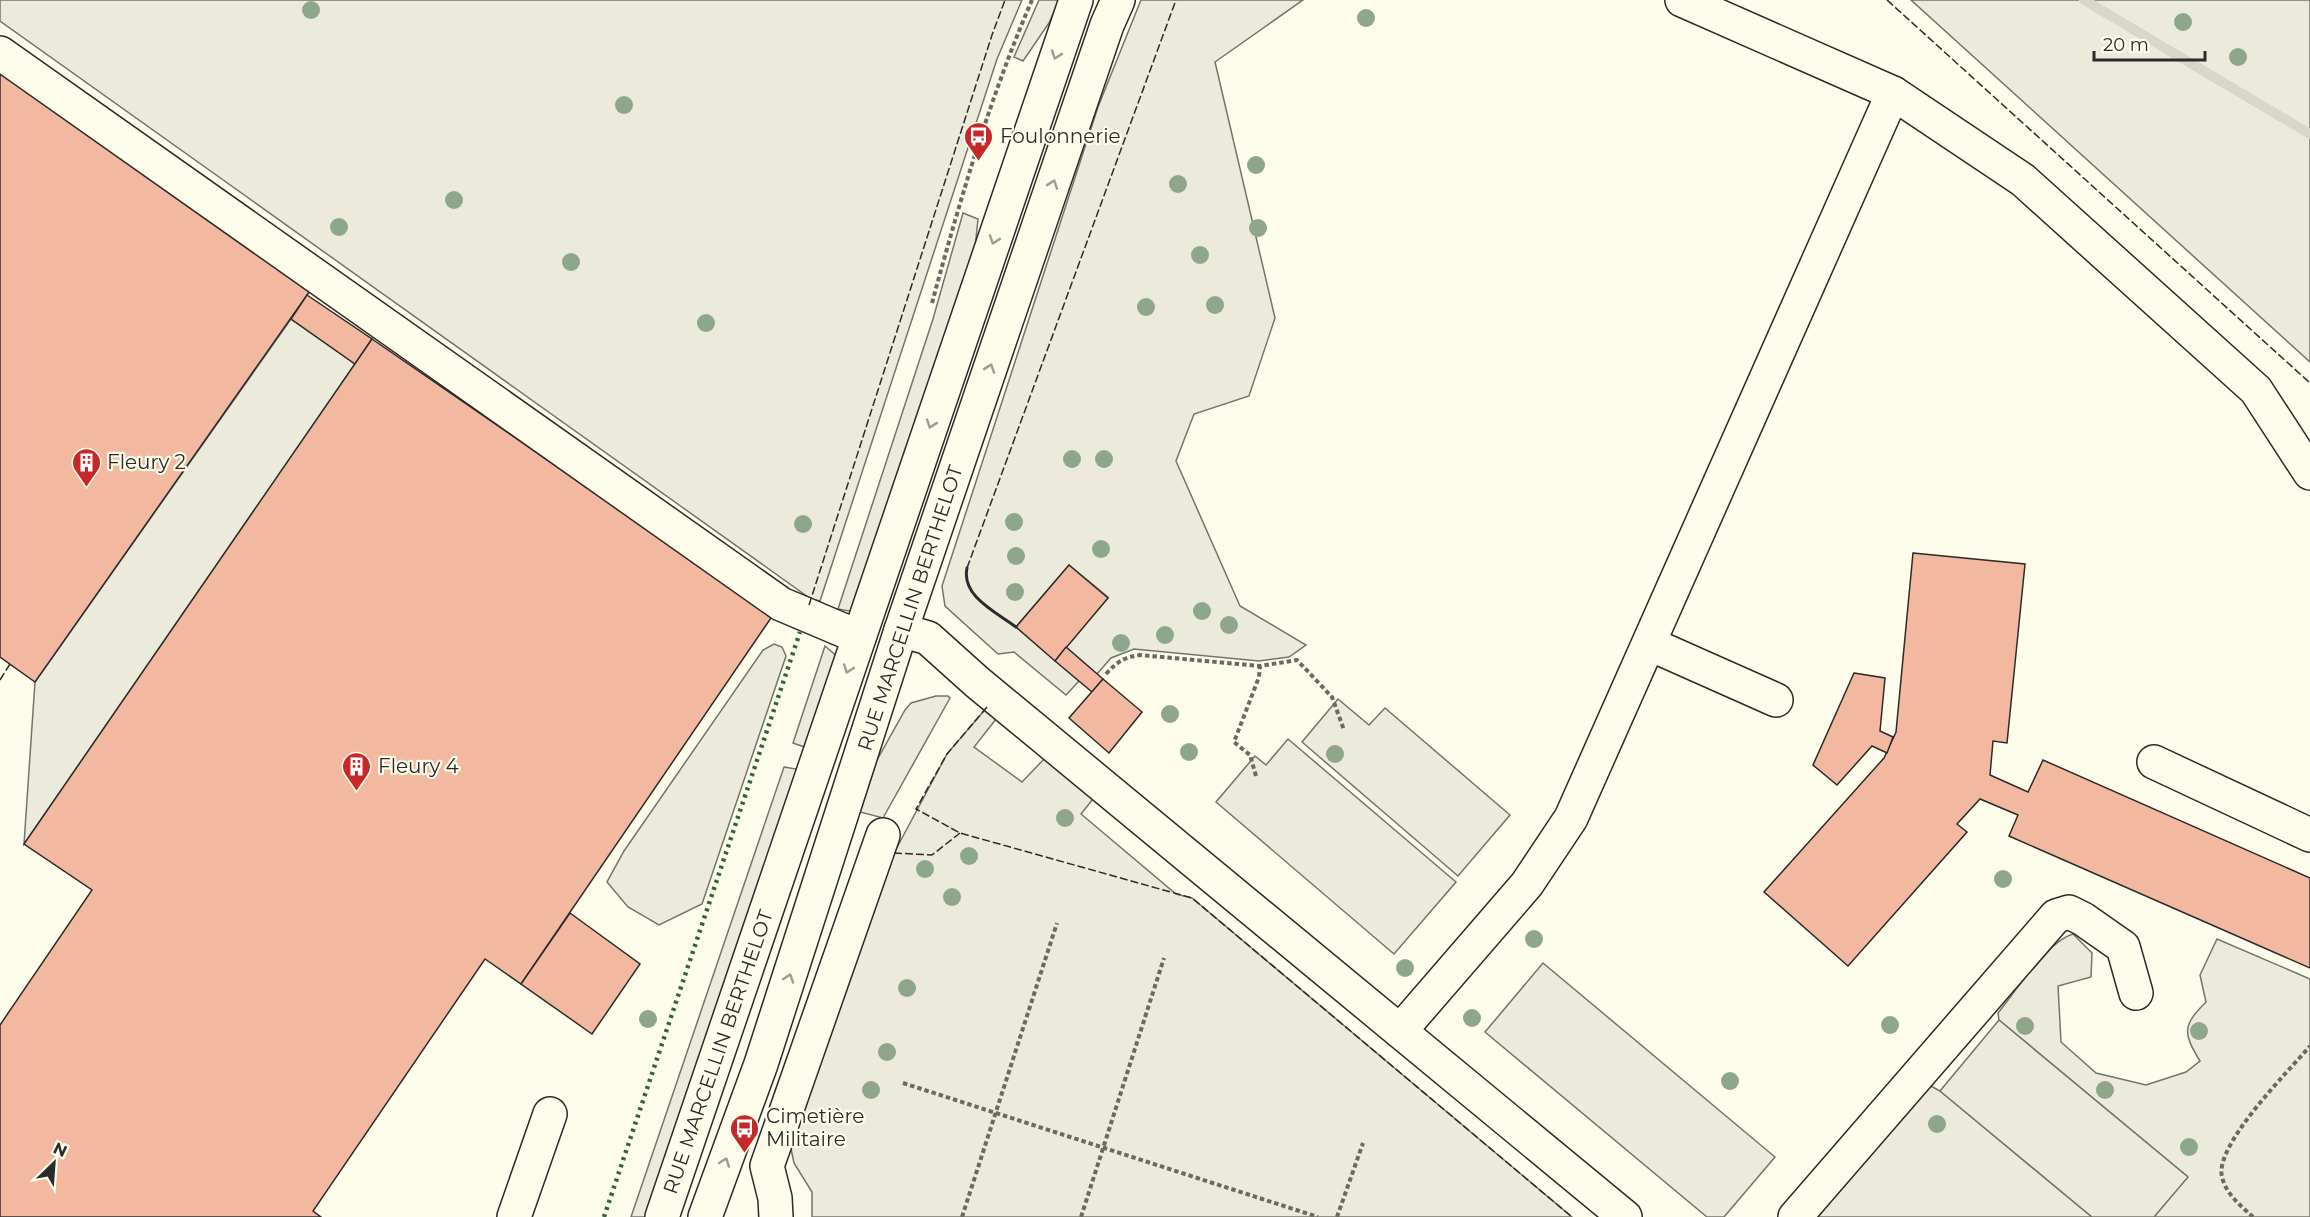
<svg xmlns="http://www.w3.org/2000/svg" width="2310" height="1217" font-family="Montserrat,sans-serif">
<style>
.green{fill:#ecebdb;stroke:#74746e;stroke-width:1.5}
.parking{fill:#eceadb;stroke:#74746e;stroke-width:1.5}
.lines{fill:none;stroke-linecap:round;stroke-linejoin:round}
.stream{stroke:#d8d7c9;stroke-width:10}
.building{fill:#f2b8a0;stroke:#2b2b2b;stroke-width:1.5}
.minor-casing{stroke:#2b2b2b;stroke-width:36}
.major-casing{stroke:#2b2b2b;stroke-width:36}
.path{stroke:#6a6964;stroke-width:4;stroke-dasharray:4.5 3;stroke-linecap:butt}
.minor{stroke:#fdfbea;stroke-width:33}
.major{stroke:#fdfbea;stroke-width:33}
.hedge{stroke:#34623c;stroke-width:4.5;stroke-dasharray:3 4.5;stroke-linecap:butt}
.fence{stroke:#2b2b2b;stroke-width:1.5;stroke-dasharray:8 3;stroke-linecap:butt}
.wall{stroke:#2b2b2b;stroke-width:3}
.tree{fill:#8ea78a}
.oneway{stroke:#9e9d94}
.labels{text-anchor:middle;stroke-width:4.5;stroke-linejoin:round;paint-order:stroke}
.poi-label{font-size:20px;fill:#2b2b2b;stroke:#fdfbea;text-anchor:start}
.street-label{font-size:20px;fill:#2b2b2b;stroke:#fdfbea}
</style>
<rect width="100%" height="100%" fill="#fdfbea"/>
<g class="green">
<polygon points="0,0 1022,0 997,59 820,601 811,599 0,21"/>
<polygon points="1039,0 1059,0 1049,23 1023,61 1014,57"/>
<polygon points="1141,0 1303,0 1215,62 1275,318 1249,396 1194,414 1176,461 1240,606 1306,645 1289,657 1259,661 1134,649 1111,658 1097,674 1066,647 1108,597 1069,565 1016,627 1079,681 1066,695 1014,652 998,654 945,606 942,586 1098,107"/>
<polygon points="1911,0 2310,0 2310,362"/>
<polygon points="963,213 978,219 974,258 855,612 838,609 933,319"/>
<polygon points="291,319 355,364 24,844 35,682"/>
<polygon points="774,644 782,647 786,656 702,904 659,925 628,907 607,882 624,851 763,650"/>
<polygon points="825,646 840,659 810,749 793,743"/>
<polygon points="936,696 948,696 950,698 883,818 860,812 877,760 905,710 911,703"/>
<polygon points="989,705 1000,714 974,747 1022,782 1045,758 1093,799 1081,814 1176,894 1192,898 1572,1217 812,1217 812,1192 794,1163 789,1139 894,853 947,754"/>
<polygon points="784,767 802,770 650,1217 631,1217"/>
<path d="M2073 934 2092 953 2091 977 2058 986 2061 1042 2096 1073 2146 1085 2186 1072 2200 1061C2183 1033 2182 1026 2206 1002L2200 975 2217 939 2310 979V1217H2154L2187 1176 1999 1020 1998 1013C2015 992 2048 941 2073 934Z"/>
<polygon points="1925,1083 1940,1091 2092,1217 1818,1217"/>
</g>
<g class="parking">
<polygon points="1338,699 1369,725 1385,708 1510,815 1458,876 1302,742"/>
<polygon points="1288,739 1456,882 1394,954 1216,802 1255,756 1266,765"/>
<polygon points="1543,963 1775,1157 1724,1217 1707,1217 1485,1032"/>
<polygon points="1999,1020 2188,1177 2154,1217 2092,1217 1940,1091"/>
</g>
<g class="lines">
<polyline class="stream" points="2084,0 2310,134"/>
</g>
<g class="building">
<polygon points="0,68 312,288 35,682 0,657"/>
<polygon points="307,295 372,339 355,364 291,319"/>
<polygon points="372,339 773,615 521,984 485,959 313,1211 321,1217 0,1217 0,1025 92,890 24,844"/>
<polygon points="1913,553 2025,564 2007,743 1993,741 1990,775 2028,792 2043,760 2310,878 2310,968 2009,836 2018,815 1980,799 1957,824 1967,832 1848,966 1764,892 1884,758 1896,732"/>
<polygon points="1069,565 1108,598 1055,661 1016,627"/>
<polygon points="1066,647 1103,679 1092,692 1055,661"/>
<polygon points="1854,673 1885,678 1880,731 1893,737 1887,753 1872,746 1837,785 1813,765"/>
<polygon points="1103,679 1142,712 1109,753 1069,718"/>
<polygon points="570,913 640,964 592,1034 521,984"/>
</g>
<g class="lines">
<defs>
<g id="minor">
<polyline points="1682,0 1893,93 2023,180 2256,390 2310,473"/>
<polyline points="0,53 781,604 859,637"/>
<polyline points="901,630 928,638 977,682 1625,1217"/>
<polyline points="1650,644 1776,700"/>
<polyline points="2154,762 2310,835"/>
<polyline points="1400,1031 1527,884 1571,818 1893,93"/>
<polyline points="514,1217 550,1114"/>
<polyline points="776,1217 775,1198 767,1166 883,835"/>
<polyline points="1795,1217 2056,916 2069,912 2083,919 2123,947 2136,993"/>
</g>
<g id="major">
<polyline points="662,1217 1076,0"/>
<polyline points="705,1217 761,1064 901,630 1107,25 1118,0"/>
</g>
</defs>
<use href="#minor" class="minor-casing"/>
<use href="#major" class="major-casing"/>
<g class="path">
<path d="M932 303C960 200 990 97 1032 0"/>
<path d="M1106 674C1117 662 1124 657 1140 655L1260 666 1297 660 1332 697 1344 730"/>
<polyline points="1256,776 1250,755 1234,742 1259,677 1260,666"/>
<polyline points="903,1083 1318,1217"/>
<polyline points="962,1217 1057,923"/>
<polyline points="1081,1217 1164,958"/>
<polyline points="1337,1217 1363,1143"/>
<path d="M2253 1217C2241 1206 2226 1194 2222 1177 2214 1145 2289 1071 2310 1046"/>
</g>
<use href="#minor" class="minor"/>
<use href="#major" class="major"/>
<polyline class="hedge" points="604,1217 800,632"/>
<g class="fence">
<polyline points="1887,0 2310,383"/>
<polyline points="967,568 1176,0"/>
<polyline points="809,605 992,35 1005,0"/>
<polyline points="0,680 10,664"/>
<polyline points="987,707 947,754 916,809 960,833 1192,898 1572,1217"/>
<polyline points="894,853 932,855 960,833"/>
</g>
<path class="wall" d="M967 568C961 596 996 612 1016 627"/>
</g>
<g class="tree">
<circle cx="311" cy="10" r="9"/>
<circle cx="1366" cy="18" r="9"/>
<circle cx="2183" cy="22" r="9"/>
<circle cx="2238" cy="57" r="9"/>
<circle cx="624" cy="105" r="9"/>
<circle cx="1256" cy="165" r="9"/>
<circle cx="1178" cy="184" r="9"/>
<circle cx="454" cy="200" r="9"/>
<circle cx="339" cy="227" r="9"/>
<circle cx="1258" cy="228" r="9"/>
<circle cx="1200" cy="255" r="9"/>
<circle cx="571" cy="262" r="9"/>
<circle cx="1215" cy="305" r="9"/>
<circle cx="1146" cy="307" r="9"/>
<circle cx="706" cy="323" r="9"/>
<circle cx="1072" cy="459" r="9"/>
<circle cx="1104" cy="459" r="9"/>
<circle cx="1014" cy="522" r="9"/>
<circle cx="803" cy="524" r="9"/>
<circle cx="1101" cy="549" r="9"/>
<circle cx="1016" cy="556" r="9"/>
<circle cx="1015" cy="592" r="9"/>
<circle cx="1202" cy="611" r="9"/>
<circle cx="1229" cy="625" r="9"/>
<circle cx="1165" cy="635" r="9"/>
<circle cx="1121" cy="643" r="9"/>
<circle cx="1170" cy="714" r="9"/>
<circle cx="1189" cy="752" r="9"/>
<circle cx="1335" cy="754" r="9"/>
<circle cx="1065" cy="818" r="9"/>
<circle cx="969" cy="856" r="9"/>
<circle cx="925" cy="869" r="9"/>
<circle cx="2003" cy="879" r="9"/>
<circle cx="952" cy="897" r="9"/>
<circle cx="1534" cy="939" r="9"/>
<circle cx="1405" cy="968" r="9"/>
<circle cx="907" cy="988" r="9"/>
<circle cx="1472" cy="1018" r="9"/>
<circle cx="648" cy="1019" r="9"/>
<circle cx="1890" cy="1025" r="9"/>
<circle cx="2025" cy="1026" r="9"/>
<circle cx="2199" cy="1031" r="9"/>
<circle cx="887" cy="1052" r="9"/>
<circle cx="1730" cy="1081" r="9"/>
<circle cx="871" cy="1090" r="9"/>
<circle cx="2105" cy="1090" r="9"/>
<circle cx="1937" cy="1124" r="9"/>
<circle cx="2189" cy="1147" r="9"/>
</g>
<defs><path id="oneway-chevron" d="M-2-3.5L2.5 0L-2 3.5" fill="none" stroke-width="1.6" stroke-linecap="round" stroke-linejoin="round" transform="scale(1.5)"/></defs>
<g class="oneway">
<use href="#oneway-chevron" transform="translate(1056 55) rotate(109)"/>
<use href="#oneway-chevron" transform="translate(1053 184) rotate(-71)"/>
<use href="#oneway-chevron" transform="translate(994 240) rotate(109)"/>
<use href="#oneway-chevron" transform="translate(990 368) rotate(-71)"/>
<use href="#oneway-chevron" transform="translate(931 424) rotate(109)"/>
<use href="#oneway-chevron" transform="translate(848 669) rotate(109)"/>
<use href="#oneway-chevron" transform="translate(789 978) rotate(-72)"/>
<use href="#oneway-chevron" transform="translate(725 1162) rotate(-70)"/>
</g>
<defs>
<symbol id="bus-pin" viewBox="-11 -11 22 30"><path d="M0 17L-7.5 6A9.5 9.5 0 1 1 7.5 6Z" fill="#c62828" stroke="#fdfbea"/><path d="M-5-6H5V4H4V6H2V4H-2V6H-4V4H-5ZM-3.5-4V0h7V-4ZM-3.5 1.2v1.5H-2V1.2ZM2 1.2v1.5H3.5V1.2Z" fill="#fff"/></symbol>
<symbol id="building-pin" viewBox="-11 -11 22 30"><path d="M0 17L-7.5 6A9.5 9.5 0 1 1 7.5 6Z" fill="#c62828" stroke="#fdfbea"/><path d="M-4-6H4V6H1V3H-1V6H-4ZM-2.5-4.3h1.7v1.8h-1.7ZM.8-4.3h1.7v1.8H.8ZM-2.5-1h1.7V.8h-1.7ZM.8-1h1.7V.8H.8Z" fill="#fff"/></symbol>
</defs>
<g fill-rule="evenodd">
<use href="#bus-pin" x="962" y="120" width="33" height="45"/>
<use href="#building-pin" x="70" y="446" width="33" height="45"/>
<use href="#building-pin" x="340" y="750" width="33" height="45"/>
<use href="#bus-pin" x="728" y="1112" width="33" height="45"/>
</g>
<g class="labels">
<g class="poi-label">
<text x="1000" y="143">Foulonnerie</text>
<text x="107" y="469">Fleury 2</text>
<text x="378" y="773">Fleury 4</text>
<text x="766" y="1123">Cimetière<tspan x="766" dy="23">Militaire</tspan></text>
</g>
<g class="street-label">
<text transform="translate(910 608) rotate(-72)" y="7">RUE MARCELLIN BERTHELOT</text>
<text transform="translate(718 1052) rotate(-71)" y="7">RUE MARCELLIN BERTHELOT</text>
</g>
</g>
<g transform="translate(54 1163) rotate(25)" stroke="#fdfbea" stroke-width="4.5" paint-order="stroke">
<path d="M0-4.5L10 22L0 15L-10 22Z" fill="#2b2b2b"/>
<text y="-9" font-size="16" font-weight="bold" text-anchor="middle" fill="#2b2b2b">N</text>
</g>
<path d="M2094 51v9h111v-9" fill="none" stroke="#2b2b2b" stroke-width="3"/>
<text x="2103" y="51" font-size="18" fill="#2b2b2b" stroke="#fdfbea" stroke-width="4.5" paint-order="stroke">20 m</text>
</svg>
